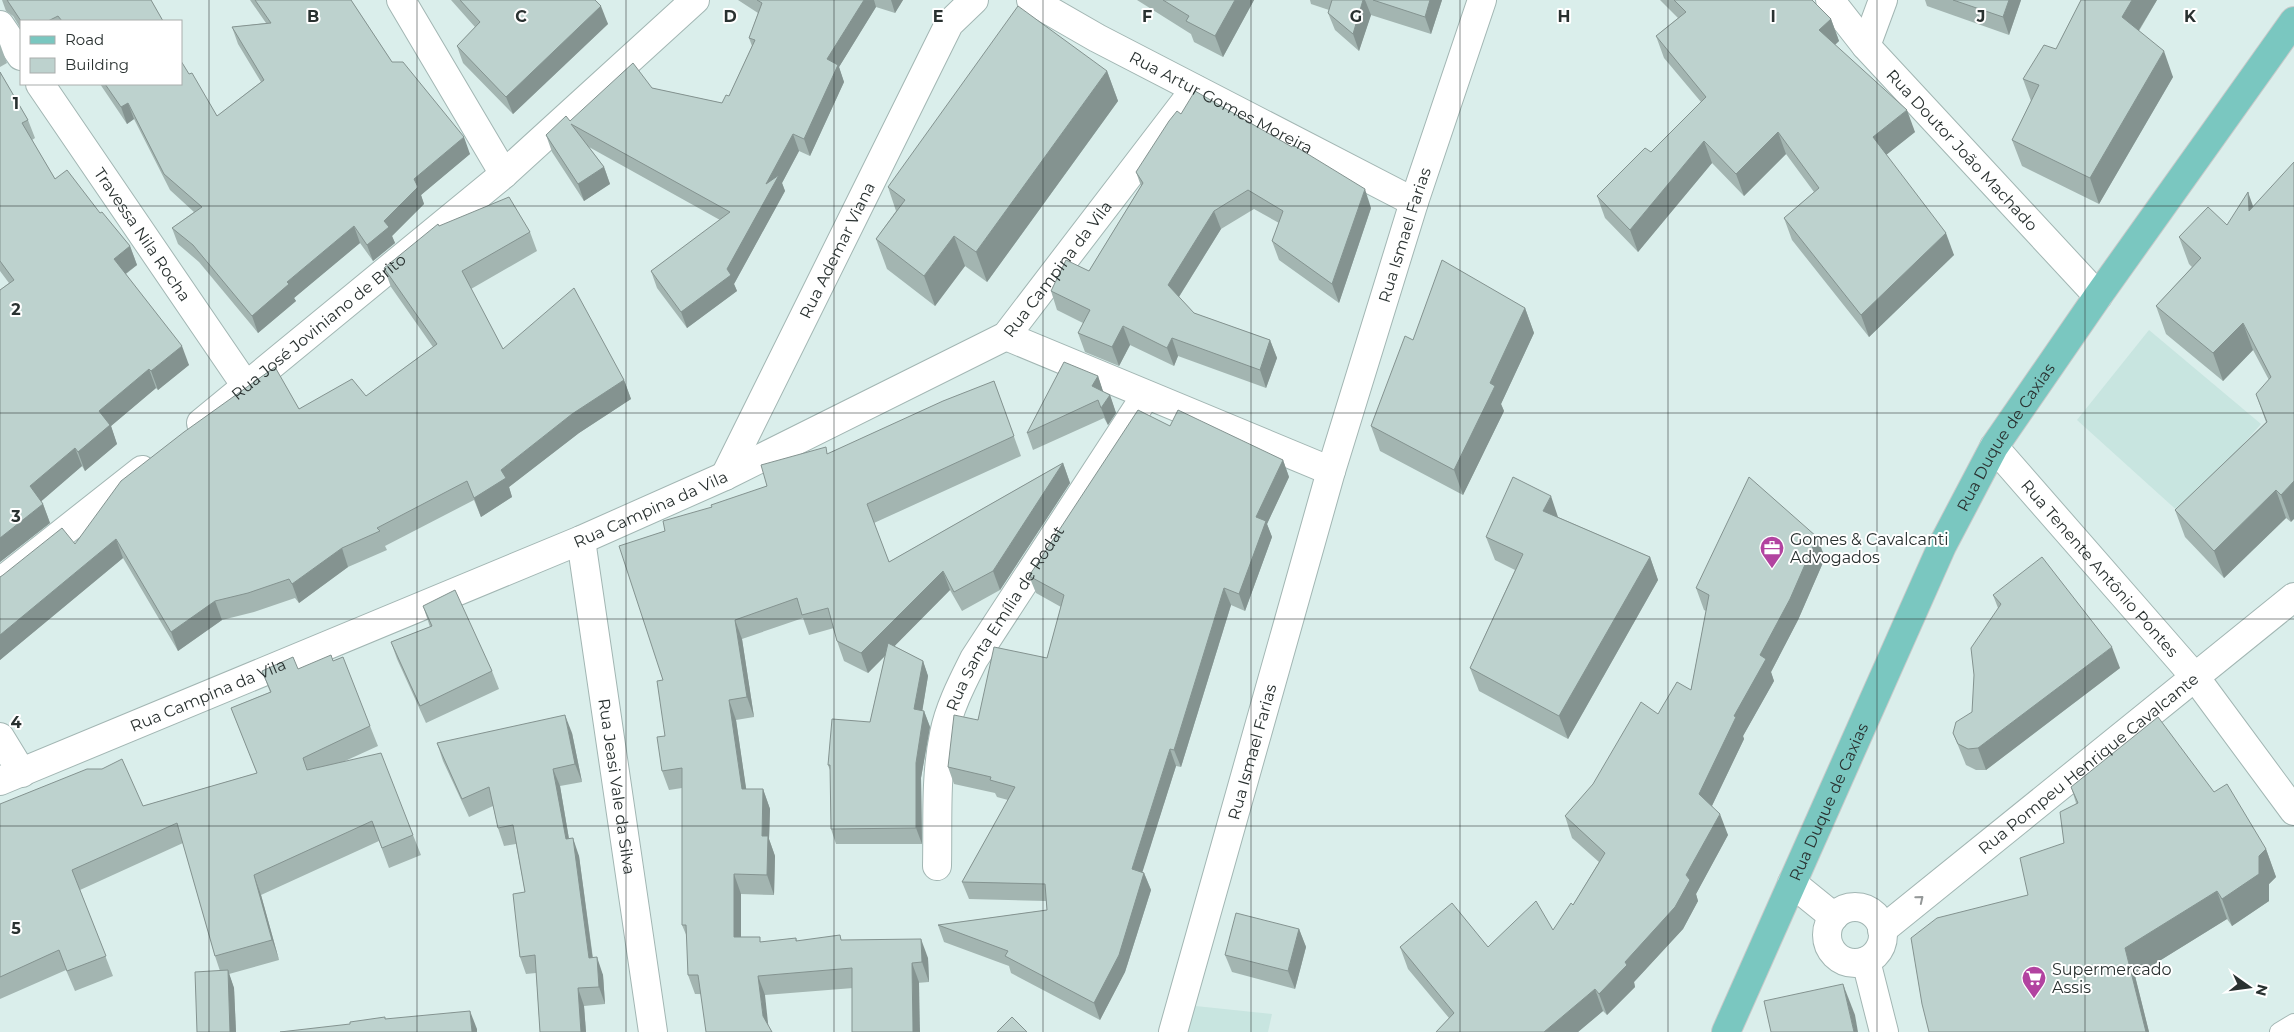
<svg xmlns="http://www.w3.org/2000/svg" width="2294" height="1032" font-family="Montserrat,sans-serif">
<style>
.built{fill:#c8e5e0}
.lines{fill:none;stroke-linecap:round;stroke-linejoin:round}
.service-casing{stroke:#a2b6b3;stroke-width:20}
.minor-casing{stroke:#a2b6b3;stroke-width:30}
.primary-casing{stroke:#c7c9c9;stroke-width:30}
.service{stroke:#fff;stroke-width:18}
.minor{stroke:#fff;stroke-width:28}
.primary{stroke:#7ac7c0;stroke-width:28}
.wall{fill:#a3b5b1}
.shaded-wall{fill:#849390}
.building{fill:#bdd2ce;stroke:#849390}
.oneway{stroke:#949898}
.grid{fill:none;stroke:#293130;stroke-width:1;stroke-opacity:0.55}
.labels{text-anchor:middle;stroke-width:4;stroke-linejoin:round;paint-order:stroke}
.street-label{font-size:16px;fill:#293130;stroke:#fff}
.poi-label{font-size:16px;fill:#293130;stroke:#fff;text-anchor:start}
.grid-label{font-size:16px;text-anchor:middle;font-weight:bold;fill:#293130;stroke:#fff;stroke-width:4;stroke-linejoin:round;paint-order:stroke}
</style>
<rect width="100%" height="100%" fill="#daeeeb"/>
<g class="built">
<polygon points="2149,330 2261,424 2181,514 2077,420"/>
<polygon points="1186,1005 1272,1014 1268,1032 1182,1032"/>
</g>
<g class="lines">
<defs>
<polyline id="service" points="2279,1032 2294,1023"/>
<g id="minor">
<polyline points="401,0 504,174"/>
<path id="s1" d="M1031 0 1097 38 1414 202"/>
<path id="s2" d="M1830 0 1866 46 2098 296"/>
<polyline points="0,25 21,56"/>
<polyline points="1866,46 1883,0"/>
<path id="s3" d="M40 84 246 386"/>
<polyline points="1006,336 1331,471"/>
<path id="s4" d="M201 423 504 174 695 0"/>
<path id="s5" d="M1994 447 2195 677 2294 811"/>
<path id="s6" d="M725 476 949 24 974 0"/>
<path id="s7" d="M581 540 653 1032"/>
<polyline points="0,582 142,470"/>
<polyline points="0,737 22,773"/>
<path id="s8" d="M0 781 581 540 725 476 1006 336 1195 89"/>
<path id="s9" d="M937 866C938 823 935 777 944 734 949 708 962 683 974 659L1146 395"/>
<polyline points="1792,883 1834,917"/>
<circle cx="1855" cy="935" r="28"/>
<path id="s10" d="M1882 930 2294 597"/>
<polyline points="1866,961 1884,1032"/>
<path id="s11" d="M1173 1032 1331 471 1414 202 1482 0"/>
</g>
<g id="primary">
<path id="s12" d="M1726 1032 1942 546 1994 447 2098 296 2294 21"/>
</g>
</defs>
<use href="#service" class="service-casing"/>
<use href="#minor" class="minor-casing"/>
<use href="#primary" class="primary-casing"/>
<use href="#service" class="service"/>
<use href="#minor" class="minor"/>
<use href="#primary" class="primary"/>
</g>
<g class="wall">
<polygon points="2,0 151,0 163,21 21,21 21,29 13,16 6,11"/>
<polygon points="250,0 351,0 392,62 470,154 421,195 424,204 392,236 395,243 373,261 360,243 294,298 296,301 258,333 199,262 178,244 172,228 194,212 170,190 134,119 127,124 100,84 181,84 189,74 217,116 261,82 238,44 232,27 266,23"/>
<polygon points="451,0 595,0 608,24 513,114 463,63 457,46 475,27"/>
<polygon points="738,0 903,0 895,13 876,7 839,67 844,82 810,156 799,151 782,183 785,191 734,284 737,291 687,328 657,288 651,271 720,220 589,147 604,167 610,184 584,201 552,152 546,135 570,121 652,88 722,103 729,96 752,46 749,38 758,13"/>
<polygon points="1137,0 1254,0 1223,57 1194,42 1191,34"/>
<polygon points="1310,0 1442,0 1431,34 1371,15 1359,51 1335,30 1328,13 1329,10 1311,4"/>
<polygon points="1660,0 1812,0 1831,19 1839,41 1835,45 1915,132 1886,155 1954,255 1869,337 1792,240 1784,218 1814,192 1786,154 1744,196 1712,163 1638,252 1605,218 1597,196 1651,152 1701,102 1664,58 1656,36 1678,18"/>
<polygon points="1925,0 2021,0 2009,35 1927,6"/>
<polygon points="2081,0 2157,0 2139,31 2173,77 2099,204 2022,166 2012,140 2031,101 2023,79 2056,49"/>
<polygon points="0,44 7,63 0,67"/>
<polygon points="1107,71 1118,101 987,282 965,266 935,306 887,269 876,239 896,211 888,187"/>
<polygon points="0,72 28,120 35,138 32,140 55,179 100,213 130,246 137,265 126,274 189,365 158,390 156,388 111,426 117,444 85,471 82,466 41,501 43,504 50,523 0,562 0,290 9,283 0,271"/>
<polygon points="1181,114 1371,208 1339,303 1279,260 1272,241 1279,223 1254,209 1221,229 1179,297 1194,313 1270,340 1277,358 1266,388 1178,356 1174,366 1130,345 1119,366 1085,352 1078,333 1083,323 1057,310 1051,291 1089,271 1141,186 1136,172"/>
<polygon points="2254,207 2291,522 2286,518 2224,578 2185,537 2175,510 2266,422 2256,394 2269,380 2253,350 2223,381 2166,334 2156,306 2192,267 2189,264 2179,237 2227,225"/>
<polygon points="439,226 530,232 537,251 471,289 503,349 624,380 631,399 579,433 509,487 512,497 481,517 474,500 385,546 387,550 348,567 299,603 295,598 254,612 222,620 178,651 123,558 0,660 0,577 75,544 299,409 366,396 433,347 391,287 384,268"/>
<polygon points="1525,308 1534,333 1501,404 1504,411 1463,495 1380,451 1371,426 1413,340"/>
<polygon points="1098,376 1103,392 1110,395 1116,413 1108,425 1104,418 1033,450 1027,433"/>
<polygon points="994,381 1021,456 874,523 889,562 1063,463 1070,483 1000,590 962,611 950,590 894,646 923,661 928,676 922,711 924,711 930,727 921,778 922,844 836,844 831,829 830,770 828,765 870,722 885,656 868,673 844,661 837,641 834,628 809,635 803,618 742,639 754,717 736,720 746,789 763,789 770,809 769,839 775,856 774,895 741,894 741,937 761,942 796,938 797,941 842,940 928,958 929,982 765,995 695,994 688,975 687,937 682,925 682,788 669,790 662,771 665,736 663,680 665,531 712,507 767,486 828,454"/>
<polygon points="1170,426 1283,460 1289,477 1267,524 1272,537 1245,611 1231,605 1181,767 1176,766 1142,872 1144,873 1151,890 1125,972 1100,1020 1011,973 1009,966 944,942 938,925 1047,910 1046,901 969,899 962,882 1008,800 997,797 995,793 954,784 948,767 978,720 1047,658 1061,607 1036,593 1029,576"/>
<polygon points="1558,517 1650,557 1658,580 1568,739 1479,691 1470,668 1515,570 1495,560 1486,537"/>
<polygon points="1817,537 1825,558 1798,620 1771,672 1774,681 1743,736 1744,739 1712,806 1728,835 1696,894 1698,901 1683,929 1634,982 1635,987 1607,1015 1603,1011 1578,1032 1436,1032 1449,1018 1408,969 1400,947 1488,947 1553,930 1573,905 1599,862 1572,838 1565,816 1658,714 1691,690 1706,611 1704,610 1696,588"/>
<polygon points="1993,595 2120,668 1986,770 1976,770 1966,765 1953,733 1972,712 1998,608"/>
<polygon points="423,606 492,671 499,689 426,723 397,659 391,642 430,627"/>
<polygon points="333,661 370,726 378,746 345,761 413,835 421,855 389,868 379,841 261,895 279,960 229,974 234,988 236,1032 197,1032 220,971 215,956 183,843 80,890 113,976 75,991 66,970 0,999 0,804 143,806 257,773 231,708 270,692 262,671 298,669"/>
<polygon points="572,733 582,782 560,786 569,839 579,856 593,958 603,975 605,1004 584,1006 586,1032 540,1032 536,973 526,974 520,957 525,892 516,844 504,846 498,828 493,806 469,817 443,761 437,743"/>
<polygon points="2071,787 2214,792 2266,849 2276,877 2269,884 2269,901 2232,926 2227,919 2135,976 2149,1032 1929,1032 2028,895 2064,843 2076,803"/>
<polygon points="1299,929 1306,947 1295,989 1232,972 1225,955"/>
</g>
<g class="shaded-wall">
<polygon points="864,0 874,0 876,7 839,67 844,82 810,156 804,139 827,59"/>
<polygon points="891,0 903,0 895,13"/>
<polygon points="1235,0 1254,0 1223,57 1215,36"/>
<polygon points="1363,0 1365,0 1371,15 1359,51 1353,34"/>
<polygon points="1430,0 1442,0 1431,34 1425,17"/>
<polygon points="2009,0 2021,0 2009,35 2003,17"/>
<polygon points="2132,0 2157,0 2131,43 2122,17"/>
<polygon points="601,6 608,24 513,114 506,97"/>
<polygon points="1831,19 1839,41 1827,52 1819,30"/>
<polygon points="2164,51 2173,77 2099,204 2090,178"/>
<polygon points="1107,71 1118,101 987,282 976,252"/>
<polygon points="128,103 134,119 127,124 121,107"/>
<polygon points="1907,110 1915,132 1881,159 1873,137"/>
<polygon points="1778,132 1786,154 1744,196 1736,174"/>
<polygon points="793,134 799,151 782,183 785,191 734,284 737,291 687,328 681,312 727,269 766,184"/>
<polygon points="464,137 470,154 421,195 424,204 392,236 395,243 373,261 367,245 414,179"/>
<polygon points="1704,141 1712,163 1638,252 1630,230"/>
<polygon points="604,167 610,184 584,201 578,184"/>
<polygon points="1365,189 1371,208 1339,303 1332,284"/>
<polygon points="2248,192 2258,220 2249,211"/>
<polygon points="1214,211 1221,229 1175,303 1168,285"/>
<polygon points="354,226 360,243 294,298 296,301 258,333 252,316 287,282"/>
<polygon points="1946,233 1954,255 1869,337 1861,315"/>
<polygon points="954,236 965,266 935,306 924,276"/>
<polygon points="130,246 137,265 121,277 114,259"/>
<polygon points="1525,308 1534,333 1501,404 1504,411 1463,495 1454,470 1490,383"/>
<polygon points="2243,323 2253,350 2223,381 2213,353"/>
<polygon points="1123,326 1130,345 1119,366 1112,347"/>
<polygon points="1172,338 1178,356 1174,366 1167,348"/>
<polygon points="1270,340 1277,358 1266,388 1260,370"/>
<polygon points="182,346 189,365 158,390 151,371"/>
<polygon points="149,369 156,388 111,426 117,444 85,471 78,452 99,411"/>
<polygon points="1098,376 1104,394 1092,386"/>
<polygon points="624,380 631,399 579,433 509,487 512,497 481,517 474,498 501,470 572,414"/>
<polygon points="1110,395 1116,413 1108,425 1101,408"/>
<polygon points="75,448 82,466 37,505 30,486"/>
<polygon points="1283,460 1289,477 1267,524 1272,537 1245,611 1239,594 1256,517"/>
<polygon points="1063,463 1070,483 1000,590 993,571"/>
<polygon points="2294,481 2294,519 2291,522 2281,495"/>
<polygon points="2276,490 2286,518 2224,578 2214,551"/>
<polygon points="1551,496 1559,520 1543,511"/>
<polygon points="43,504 50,523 0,562 0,538"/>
<polygon points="1817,537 1825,558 1798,620 1771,672 1774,681 1743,736 1744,739 1707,816 1699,794 1760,655"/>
<polygon points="116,539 123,558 0,660 0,635"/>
<polygon points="342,548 348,567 299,603 292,584"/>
<polygon points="1650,557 1658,580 1568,739 1559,716"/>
<polygon points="943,571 950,590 868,673 861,653"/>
<polygon points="1224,588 1231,605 1181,767 1174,750"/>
<polygon points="215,601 222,620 178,651 171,632"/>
<polygon points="735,620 742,639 754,717 747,697"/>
<polygon points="2112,647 2120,668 1986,770 1978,748"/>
<polygon points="923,661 928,676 920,725 914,709"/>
<polygon points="729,700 736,720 749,808 742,789"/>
<polygon points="924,711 930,727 921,778 922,844 916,828 916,763"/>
<polygon points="565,715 572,733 582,782 575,764"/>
<polygon points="1170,749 1176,766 1138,886 1132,869"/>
<polygon points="553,769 560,786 572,857 566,839"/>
<polygon points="763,789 770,809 769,839 775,856 774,895 767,875 762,836"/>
<polygon points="1720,814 1728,835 1696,894 1698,901 1683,929 1634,982 1635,987 1607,1015 1599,994 1625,962 1686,875"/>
<polygon points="573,838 579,856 595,976 589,958"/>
<polygon points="2266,849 2276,877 2269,884 2269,901 2232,926 2222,899 2259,856"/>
<polygon points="1144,873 1151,890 1125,972 1100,1020 1094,1003"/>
<polygon points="734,874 741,894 741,957 734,937"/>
<polygon points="254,875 261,895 279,960 272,940"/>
<polygon points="2217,891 2227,919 2135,976 2149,1032 2146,1032 2125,948"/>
<polygon points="1299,929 1306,947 1295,989 1288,971"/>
<polygon points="921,939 928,958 929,982 922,962"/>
<polygon points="597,957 603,975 605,1004 599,987"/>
<polygon points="912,963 919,982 920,1032 913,1032"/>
<polygon points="228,970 234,988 236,1032 230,1032"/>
<polygon points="758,976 765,995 769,1032 763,1016"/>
<polygon points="1843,984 1855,1015 1858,1032 1854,1032"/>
<polygon points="578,988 584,1006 586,1032 581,1032"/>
<polygon points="1595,989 1603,1011 1578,1032 1544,1032"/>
<polygon points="470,1011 477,1029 477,1032 472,1032"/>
</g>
<g class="building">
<polygon points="7,0 151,0 163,21 62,21 58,16 48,21 21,21"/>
<polygon points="255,0 351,0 392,62 403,62 464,137 414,179 418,187 384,221 389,227 367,245 354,226 287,282 289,284 252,316 193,245 172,228 202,207 164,174 128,103 121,107 105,84 181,84 181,61 189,74 192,73 217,116 264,80 232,27 271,23"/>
<polygon points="460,0 595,0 601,6 506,97 457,46 480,22"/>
<polygon points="757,0 864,0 827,59 838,65 804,139 793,134 766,184 779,175 727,269 731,275 681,312 651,271 730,212 571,124 604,167 578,184 546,135 566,116 570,121 633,63 652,88 722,103 726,95 729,96 755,40 749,38 762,3"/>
<polygon points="1163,0 1235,0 1215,36 1186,21 1189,16"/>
<polygon points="1332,0 1363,0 1353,34 1328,13"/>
<polygon points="1373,0 1430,0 1425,17"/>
<polygon points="1674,0 1812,0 1831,19 1819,30 1907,110 1873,137 1946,233 1861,315 1784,218 1819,188 1778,132 1736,174 1704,141 1630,230 1597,196 1645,148 1651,152 1706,97 1656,36 1686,12"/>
<polygon points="1953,0 2009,0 2003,17"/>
<polygon points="2081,0 2132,0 2122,17 2164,51 2090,178 2012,140 2039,85 2023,79 2044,45 2056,49"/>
<polygon points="1018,6 1107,71 976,252 954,236 924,276 876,239 905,200 888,187"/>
<polygon points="0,72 28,120 22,123 55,179 67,170 100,213 102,212 130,246 114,259 182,346 151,371 149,369 99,411 110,425 78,452 75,448 30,486 43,504 0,538 0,290 14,280 0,261"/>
<polygon points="1195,91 1292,147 1293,145 1365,189 1332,284 1272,241 1283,211 1248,190 1214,211 1168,285 1194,313 1270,340 1260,370 1172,338 1167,348 1123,326 1112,347 1078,333 1090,310 1051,291 1066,260 1089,271 1143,183 1136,172 1169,121 1177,111 1181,114"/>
<polygon points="2294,162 2294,481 2281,495 2276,490 2214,551 2175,510 2267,422 2256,394 2271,377 2243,323 2213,353 2156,306 2201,258 2179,237 2208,207 2227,225 2248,192 2249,211"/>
<polygon points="509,197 530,232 462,271 503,349 574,288 624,380 572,414 501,470 506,478 474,498 467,481 377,528 380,531 342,548 292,584 289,579 248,593 215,601 171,632 116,539 0,635 0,577 3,575 62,528 75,544 121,481 184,432 275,367 299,409 352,379 366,396 437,344 384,268 438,224 439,226"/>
<polygon points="1442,260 1525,308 1490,383 1495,386 1454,470 1371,426 1405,336 1413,340"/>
<polygon points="1064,362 1098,376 1092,386 1110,395 1101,408 1098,400 1027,433"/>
<polygon points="994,381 1014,436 867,504 889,562 1063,463 993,571 954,592 943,571 861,653 837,641 828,608 802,615 797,598 735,620 747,697 729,700 742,789 763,789 762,836 768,836 767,875 734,874 734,937 760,937 760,942 796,938 796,941 840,935 841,940 921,939 922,962 912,963 913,1032 852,1032 852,968 758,976 763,1016 772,1032 706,1032 698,975 688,975 686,925 682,925 682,768 662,771 657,737 665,736 657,681 663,680 619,546 665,531 663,521 712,507 711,505 767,486 761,465 826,447 827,454 943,401"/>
<polygon points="1138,410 1170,426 1178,410 1283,460 1256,517 1266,521 1239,594 1224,588 1174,750 1170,749 1132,869 1144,873 1119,955 1094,1003 1005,956 1008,951 938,925 1047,910 1045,884 962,882 1015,787 990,780 991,777 948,767 954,715 978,720 994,647 1047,658 1064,595 1029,576"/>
<polygon points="1513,477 1551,496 1543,511 1650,557 1559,716 1470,668 1523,554 1486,537"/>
<polygon points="1749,477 1817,537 1790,599 1760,655 1766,659 1734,716 1736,717 1699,794 1720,814 1686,875 1690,880 1675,907 1625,962 1627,965 1599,994 1595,989 1544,1032 1436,1032 1454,1013 1400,947 1452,903 1488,947 1536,901 1553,930 1571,903 1573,905 1605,853 1565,816 1593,784 1641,702 1658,714 1677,682 1691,690 1709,595 1696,588"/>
<polygon points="2042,557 2112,647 1978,748 1968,749 1958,744 1953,733 1956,722 1972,712 1974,675 1971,648 2001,604 1993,595"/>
<polygon points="455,590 492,671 420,706 391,642 432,626 423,606"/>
<polygon points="888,643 923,661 914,709 924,711 916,763 916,828 831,829 830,765 828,765 832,719 870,722"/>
<polygon points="331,655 333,661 343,657 370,726 303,758 307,770 381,753 413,835 382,848 372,821 254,875 272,940 215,956 177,823 72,870 106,956 67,971 59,950 0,977 0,804 87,769 102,769 122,759 143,806 257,773 231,708 271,692 262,671 293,657 298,669"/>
<polygon points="565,715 575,764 553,769 566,839 573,838 589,958 597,957 599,987 578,988 581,1032 540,1032 535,955 520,957 513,894 525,892 513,825 498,828 489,787 462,799 437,743"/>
<polygon points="2158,717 2214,792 2227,784 2266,849 2259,856 2259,874 2222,899 2217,891 2125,948 2146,1032 1929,1032 1922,1004 1911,938 1937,918 2028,895 2020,858 2064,843 2060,812 2078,803 2071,787"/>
<polygon points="1236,913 1299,929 1288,971 1225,955"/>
<polygon points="228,970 230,1032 197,1032 195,972"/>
<polygon points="1843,984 1854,1032 1771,1032 1764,1001"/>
<polygon points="470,1011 472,1032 280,1032 350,1024 350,1022 385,1017 385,1019"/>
<polygon points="1012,1017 1027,1032 997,1032"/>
</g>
<defs><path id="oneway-chevron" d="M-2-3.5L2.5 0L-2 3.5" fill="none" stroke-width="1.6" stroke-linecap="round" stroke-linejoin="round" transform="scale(1.25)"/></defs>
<use class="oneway" href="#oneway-chevron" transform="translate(1920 899) rotate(-39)"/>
<path class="grid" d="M209 0V1032M417 0V1032M626 0V1032M834 0V1032M1043 0V1032M1251 0V1032M1460 0V1032M1668 0V1032M1877 0V1032M2085 0V1032M0 206H2294M0 413H2294M0 619H2294M0 826H2294"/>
<defs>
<symbol id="office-pin" viewBox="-11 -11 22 30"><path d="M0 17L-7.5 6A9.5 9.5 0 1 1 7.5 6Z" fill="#b243a0" stroke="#fff"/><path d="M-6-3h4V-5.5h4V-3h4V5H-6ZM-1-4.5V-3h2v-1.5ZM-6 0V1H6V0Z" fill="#fff"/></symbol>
<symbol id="supermarket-pin" viewBox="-11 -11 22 30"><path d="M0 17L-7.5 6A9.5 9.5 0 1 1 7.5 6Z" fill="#b243a0" stroke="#fff"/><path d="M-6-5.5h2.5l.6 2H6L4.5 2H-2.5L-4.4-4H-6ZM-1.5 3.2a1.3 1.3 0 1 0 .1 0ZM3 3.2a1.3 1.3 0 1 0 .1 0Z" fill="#fff"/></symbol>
</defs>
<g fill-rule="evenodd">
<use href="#office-pin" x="1758" y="534" width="28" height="38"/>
<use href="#supermarket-pin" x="2020" y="964" width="28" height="38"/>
</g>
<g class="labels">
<g class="street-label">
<text dy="6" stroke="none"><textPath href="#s1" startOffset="216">Rua Artur Gomes Moreira</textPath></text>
<text dy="6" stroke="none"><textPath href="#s2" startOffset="200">Rua Doutor João Machado</textPath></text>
<text dy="6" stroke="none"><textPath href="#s3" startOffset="182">Travessa Nila Rocha</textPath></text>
<text dy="6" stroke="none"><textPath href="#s11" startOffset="830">Rua Ismael Farias</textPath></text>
<text dy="6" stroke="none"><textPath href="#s6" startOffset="252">Rua Ademar Viana</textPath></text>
<text dy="6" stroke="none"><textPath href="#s8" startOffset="1185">Rua Campina da Vila</textPath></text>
<text dy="6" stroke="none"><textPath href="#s4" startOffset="152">Rua José Joviniano de Brito</textPath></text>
<text dy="6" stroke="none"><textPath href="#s12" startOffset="658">Rua Duque de Caxias</textPath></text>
<text dy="6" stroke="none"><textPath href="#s8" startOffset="705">Rua Campina da Vila</textPath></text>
<text dy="6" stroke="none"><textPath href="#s5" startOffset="161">Rua Tenente Antônio Pontes</textPath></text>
<text dy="6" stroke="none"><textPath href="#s9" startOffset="264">Rua Santa Emília de Rodat</textPath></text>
<text dy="6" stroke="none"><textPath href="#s8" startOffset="225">Rua Campina da Vila</textPath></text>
<text dy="6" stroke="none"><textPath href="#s11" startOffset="291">Rua Ismael Farias</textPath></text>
<text dy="6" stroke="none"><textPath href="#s10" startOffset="265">Rua Pompeu Henrique Cavalcante</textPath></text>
<text dy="6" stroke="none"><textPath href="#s7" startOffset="249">Rua Jeasi Vale da Silva</textPath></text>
<text dy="6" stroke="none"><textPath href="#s12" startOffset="252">Rua Duque de Caxias</textPath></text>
</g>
<g class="poi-label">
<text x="1790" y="545">Gomes &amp; Cavalcanti<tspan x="1790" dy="18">Advogados</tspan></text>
<text x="2052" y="975">Supermercado<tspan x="2052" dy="18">Assis</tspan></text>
</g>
</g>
<g class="grid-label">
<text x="313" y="22">B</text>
<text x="521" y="22">C</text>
<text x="730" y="22">D</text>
<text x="938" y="22">E</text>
<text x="1147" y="22">F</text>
<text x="1356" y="22">G</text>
<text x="1564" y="22">H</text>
<text x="1773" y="22">I</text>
<text x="1981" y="22">J</text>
<text x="2190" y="22">K</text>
<text x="16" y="109">1</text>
<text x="16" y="315">2</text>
<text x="16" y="522">3</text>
<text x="16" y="728">4</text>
<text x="16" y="934">5</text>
</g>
<rect x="20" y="20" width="162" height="65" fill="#ffffff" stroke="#a9adac"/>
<rect x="30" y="36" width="25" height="8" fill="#7ac7c0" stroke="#a9adac"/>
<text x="65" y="45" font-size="15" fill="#293130">Road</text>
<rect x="30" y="58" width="25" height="15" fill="#bdd2ce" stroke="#a9adac"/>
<text x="65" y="70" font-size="15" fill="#293130">Building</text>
<g transform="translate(2249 987) rotate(104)" stroke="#ffffff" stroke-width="4" paint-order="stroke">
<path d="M0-4L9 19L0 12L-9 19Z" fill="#293130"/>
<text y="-8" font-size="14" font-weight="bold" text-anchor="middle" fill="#293130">N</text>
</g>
</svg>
